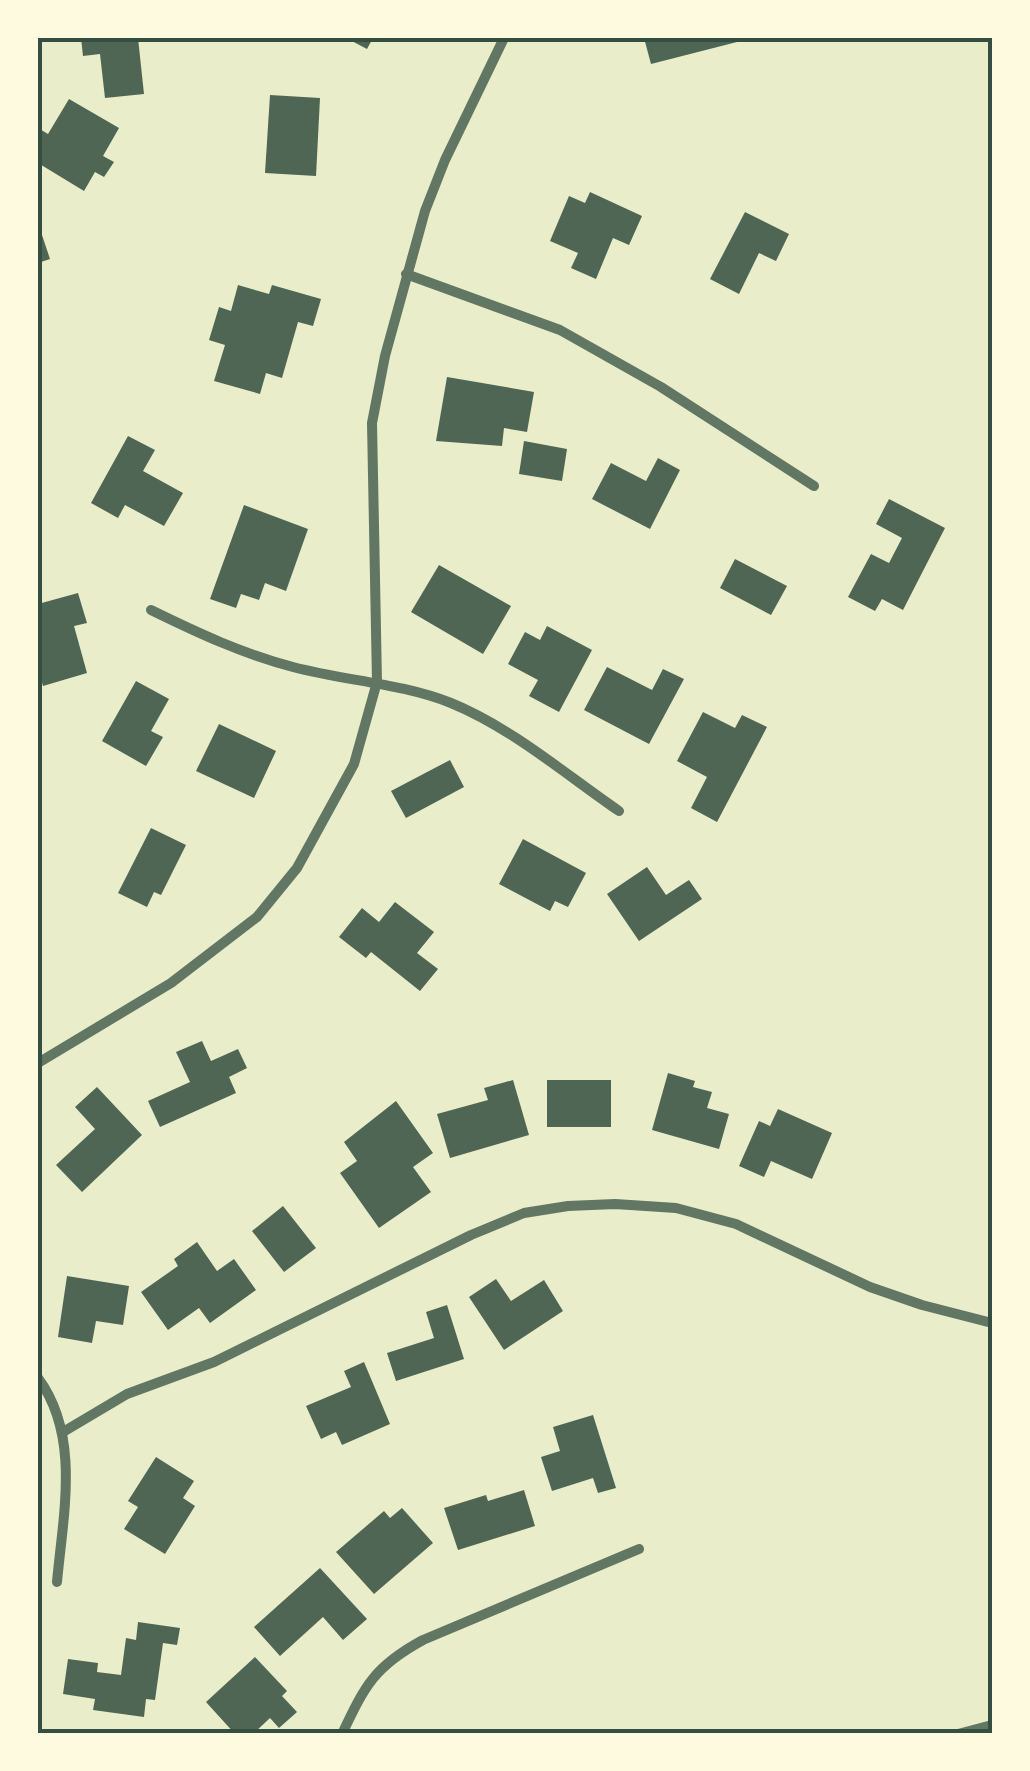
<svg xmlns="http://www.w3.org/2000/svg" width="1030" height="1771" font-family="Roboto,sans-serif">
<style>
.building{fill:#4f6655}
.lines{fill:none;stroke-linecap:round;stroke-linejoin:round}
.minor{stroke:#617663;stroke-width:10}
.neatline{fill:none;stroke:#344e41;stroke-width:4}
</style>
<rect width="100%" height="100%" fill="#e9edc9"/>
<g class="building">
<polygon points="81,38 138,38 144,94 105,98 100,54 83,56"/>
<polygon points="346,38 373,38 367,49"/>
<polygon points="644,38 736,38 737,42 651,64"/>
<polygon points="270,95 320,98 316,176 265,173"/>
<polygon points="69,99 119,128 103,156 114,162 104,177 95,172 84,191 38,163 38,128 48,134"/>
<polygon points="590,192 642,216 629,245 613,238 596,279 571,268 578,253 550,241 569,196 585,203"/>
<polygon points="745,212 789,234 776,261 759,253 739,294 710,279"/>
<polygon points="38,223 50,259 38,263"/>
<polygon points="238,285 269,294 272,285 321,299 313,326 298,322 282,378 266,373 260,394 214,381 225,345 209,340 219,307 231,311"/>
<polygon points="447,377 534,392 527,432 504,428 502,446 436,441"/>
<polygon points="128,436 155,450 143,471 183,493 164,526 125,505 118,518 91,503"/>
<polygon points="524,441 567,449 562,481 519,474"/>
<polygon points="658,458 680,470 650,529 592,499 611,463 646,481"/>
<polygon points="889,499 945,528 903,610 882,599 875,611 848,597 871,554 889,563 902,538 876,524"/>
<polygon points="244,505 308,529 286,591 265,583 259,600 241,594 236,608 210,599"/>
<polygon points="735,559 787,586 771,615 720,588"/>
<polygon points="439,565 511,606 483,654 411,612"/>
<polygon points="78,593 87,623 74,626 87,673 43,686 38,668 38,643 40,642 38,604"/>
<polygon points="547,626 592,650 559,712 529,696 538,680 508,664 525,632 540,640"/>
<polygon points="607,667 652,690 663,669 684,679 649,744 584,710"/>
<polygon points="136,681 169,699 151,731 163,737 146,766 102,741"/>
<polygon points="703,712 735,728 742,715 767,727 717,822 691,808 707,777 677,761"/>
<polygon points="219,724 276,751 254,798 196,771"/>
<polygon points="450,760 464,787 406,818 391,791"/>
<polygon points="151,828 186,845 161,895 154,892 147,907 118,893"/>
<polygon points="523,839 586,873 568,907 555,901 550,911 499,884"/>
<polygon points="647,867 666,895 689,880 702,899 639,941 607,894"/>
<polygon points="395,902 434,932 417,953 438,969 420,991 371,952 366,958 339,937 362,908 379,922"/>
<polygon points="202,1041 211,1061 238,1049 247,1068 229,1077 236,1093 160,1127 148,1101 190,1082 176,1052"/>
<polygon points="668,1073 695,1081 693,1087 712,1092 707,1108 729,1114 719,1149 652,1130"/>
<polygon points="513,1080 529,1135 450,1158 437,1114 488,1100 484,1088"/>
<rect x="547" y="1080" width="64" height="47"/>
<polygon points="97,1087 142,1135 82,1192 56,1165 95,1129 75,1107"/>
<polygon points="396,1101 433,1153 413,1167 431,1192 379,1228 340,1173 357,1161 344,1142"/>
<polygon points="778,1109 832,1133 812,1179 771,1161 764,1177 739,1166 759,1121 770,1126"/>
<polygon points="283,1206 316,1248 284,1272 252,1231"/>
<polygon points="197,1242 217,1271 234,1259 256,1290 210,1323 199,1308 168,1330 141,1292 178,1266 174,1259"/>
<polygon points="67,1276 129,1286 123,1325 96,1321 92,1343 58,1337"/>
<polygon points="496,1279 511,1301 544,1280 563,1311 504,1350 469,1297"/>
<polygon points="447,1305 464,1359 396,1381 387,1353 434,1338 426,1312"/>
<polygon points="364,1362 390,1424 342,1445 336,1432 321,1439 306,1406 351,1387 344,1371"/>
<polygon points="593,1415 616,1488 598,1493 593,1478 552,1491 541,1457 560,1451 553,1427"/>
<polygon points="156,1457 194,1481 183,1498 195,1506 165,1554 124,1529 138,1507 128,1501"/>
<polygon points="524,1490 535,1526 458,1550 444,1508 486,1495 488,1501"/>
<polygon points="402,1508 433,1543 374,1594 336,1552 384,1511 390,1518"/>
<polygon points="320,1568 367,1619 343,1640 323,1617 280,1656 254,1627"/>
<polygon points="138,1622 180,1628 177,1645 163,1643 155,1700 146,1699 144,1717 93,1710 95,1699 63,1694 68,1659 98,1663 97,1672 121,1675 126,1638 136,1640"/>
<polygon points="255,1657 287,1691 282,1696 297,1712 279,1728 270,1718 253,1734 235,1734 206,1702"/>
</g>
<g class="lines">
<g class="minor">
<polyline points="406,274 560,330 661,387 814,486"/>
<path d="M151 610C198 633 243 654 293 667 346 681 400 683 451 703 512 728 565 774 619 811"/>
<polyline points="38,1063 171,983 257,917 297,868 354,764 377,682 372,423 385,356 425,211 445,160 504,38"/>
<path d="M38 1378C81 1436 63 1515 57 1582"/>
<polyline points="63,1432 127,1394 214,1362 471,1235 524,1213 568,1206 615,1204 676,1208 736,1224 870,1287 922,1305 992,1323"/>
<path d="M342 1734C365 1685 375 1666 423 1640L639 1549"/>
<polyline points="958,1734 992,1725"/>
</g>
</g>
<rect width="1030" height="1771" fill="none" stroke="#fefae0" stroke-width="80"/>
<rect x="40" y="40" width="950" height="1691" class="neatline"/>
</svg>
